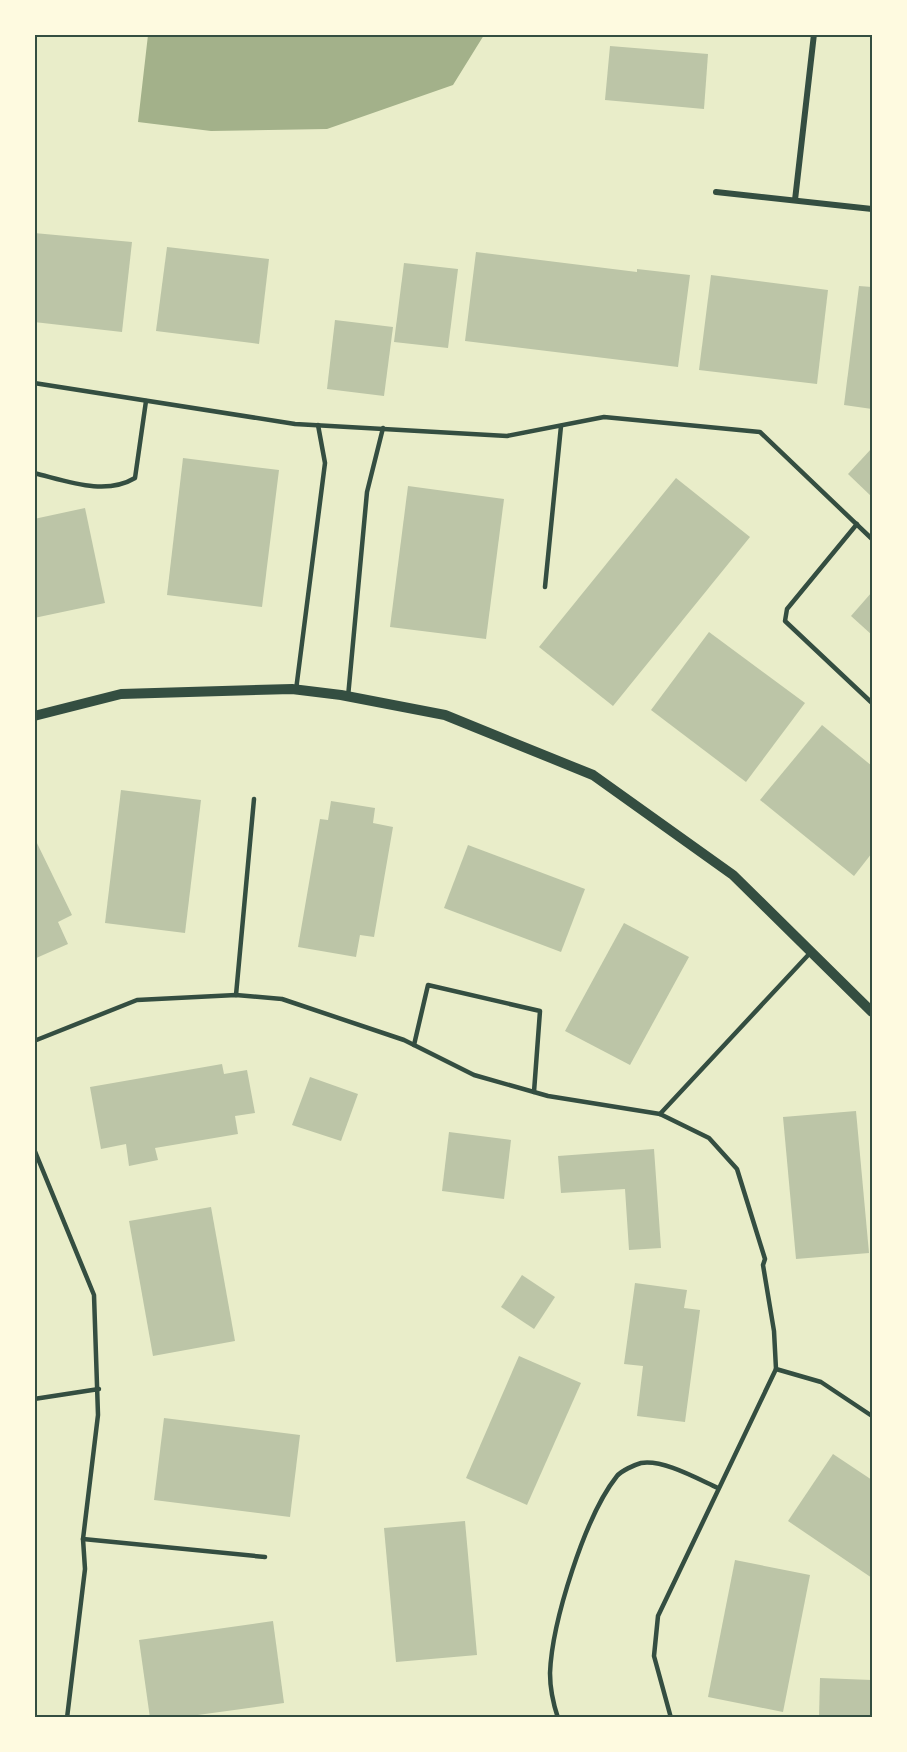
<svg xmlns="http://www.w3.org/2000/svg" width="907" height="1752" font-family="'DejaVu Sans',sans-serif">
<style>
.water{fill:#a3b18a}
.building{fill:#bcc5a7}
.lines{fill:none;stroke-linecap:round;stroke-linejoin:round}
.service{stroke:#344e41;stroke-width:4.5}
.minor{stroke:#344e41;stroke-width:6}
.tertiary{stroke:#344e41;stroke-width:10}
.neatline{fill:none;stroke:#344e41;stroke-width:2}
</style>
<rect width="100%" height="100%" fill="#e9edc9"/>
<polygon class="water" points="148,35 148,34 484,35 453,85 327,129 211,131 138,122"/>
<g class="building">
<polygon points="610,46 708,54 704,109 605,100"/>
<polygon points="34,233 132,242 122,332 34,322"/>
<polygon points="167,247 269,259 259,344 156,331"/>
<polygon points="476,252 637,272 637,269 690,275 678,367 465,341"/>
<polygon points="404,263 458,269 448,348 394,342"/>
<polygon points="711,275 828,290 817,384 699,370"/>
<polygon points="859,286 872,287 872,409 844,405"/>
<polygon points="335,320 393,327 384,396 327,389"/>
<polygon points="872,448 872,497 848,474"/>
<polygon points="183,458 279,470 262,607 167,595"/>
<polygon points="676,478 750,537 613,706 539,647"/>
<polygon points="408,486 504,499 486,639 390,627"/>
<polygon points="85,508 105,603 34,618 34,519"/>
<polygon points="872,592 872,635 851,616"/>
<polygon points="709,632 805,703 746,782 651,710"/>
<polygon points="822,725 872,766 872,853 854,876 760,800"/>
<polygon points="121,790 201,800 185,933 105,923"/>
<polygon points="331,801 375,808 373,823 393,827 374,937 360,935 356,957 298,947 320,819 328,820"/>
<polygon points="34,837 72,915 58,922 68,944 34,959"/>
<polygon points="468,845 585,889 561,952 444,908"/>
<polygon points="624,923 689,957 630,1065 565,1031"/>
<polygon points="222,1064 224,1074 247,1070 255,1113 235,1116 238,1134 155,1148 158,1160 129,1166 126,1144 101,1149 90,1087"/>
<polygon points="310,1077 358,1094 341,1141 292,1125"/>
<polygon points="856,1111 869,1253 796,1259 783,1117"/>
<polygon points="449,1132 511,1140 504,1199 442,1191"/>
<polygon points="654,1149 661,1248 629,1250 625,1189 561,1193 558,1156"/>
<polygon points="211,1207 235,1341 153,1356 129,1221"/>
<polygon points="522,1275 555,1297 534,1329 501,1307"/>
<polygon points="635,1283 687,1290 684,1308 700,1310 685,1422 637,1416 643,1366 624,1364"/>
<polygon points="519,1356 581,1383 527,1505 466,1478"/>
<polygon points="164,1418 300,1435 290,1517 154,1500"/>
<polygon points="833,1454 872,1480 872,1578 788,1521"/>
<polygon points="465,1521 477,1655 396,1662 384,1528"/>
<polygon points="735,1560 810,1575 783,1712 708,1697"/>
<polygon points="273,1621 284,1703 176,1718 150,1718 139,1640"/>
<polygon points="820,1678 872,1680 872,1718 819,1718"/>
</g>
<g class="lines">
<g class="service">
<polyline points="34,383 295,424 507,436 604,417 760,432 872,539"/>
<path d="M34 473C67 481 105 496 135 478L146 401"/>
<polyline points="857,524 787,609 785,621 872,703"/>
<polyline points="545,587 561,426"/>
<polyline points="296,690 325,463 318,425"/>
<polyline points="348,697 367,492 383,428"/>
<polyline points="236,995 254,799"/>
<polyline points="34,1041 137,1000 236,995 282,999 404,1040 474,1075 548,1096 660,1114 709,1138 737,1169 765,1259 763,1265 774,1331 776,1369 821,1382 872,1416"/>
<polyline points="414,1045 428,985 540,1011 534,1092"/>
<polyline points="660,1114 811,952"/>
<polyline points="34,1149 94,1295 98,1415 83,1539 85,1569 67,1718"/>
<polyline points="34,1399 99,1389"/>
<polyline points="83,1539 265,1557"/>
<path d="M558 1718C553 1703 550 1689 550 1673 552 1622 585 1516 617 1476 621 1471 634 1465 641 1463 663 1459 698 1479 718 1488"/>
<polyline points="671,1718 654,1656 658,1616 776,1369"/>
</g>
<g class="minor">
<polyline points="716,192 872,209"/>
<polyline points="795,200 814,34"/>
</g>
<polyline class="tertiary" points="34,716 121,694 292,689 341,695 445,715 593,775 733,875 872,1012"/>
</g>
<rect width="907" height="1752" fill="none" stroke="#fefae0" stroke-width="72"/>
<rect x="36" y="36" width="835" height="1680" class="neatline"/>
</svg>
